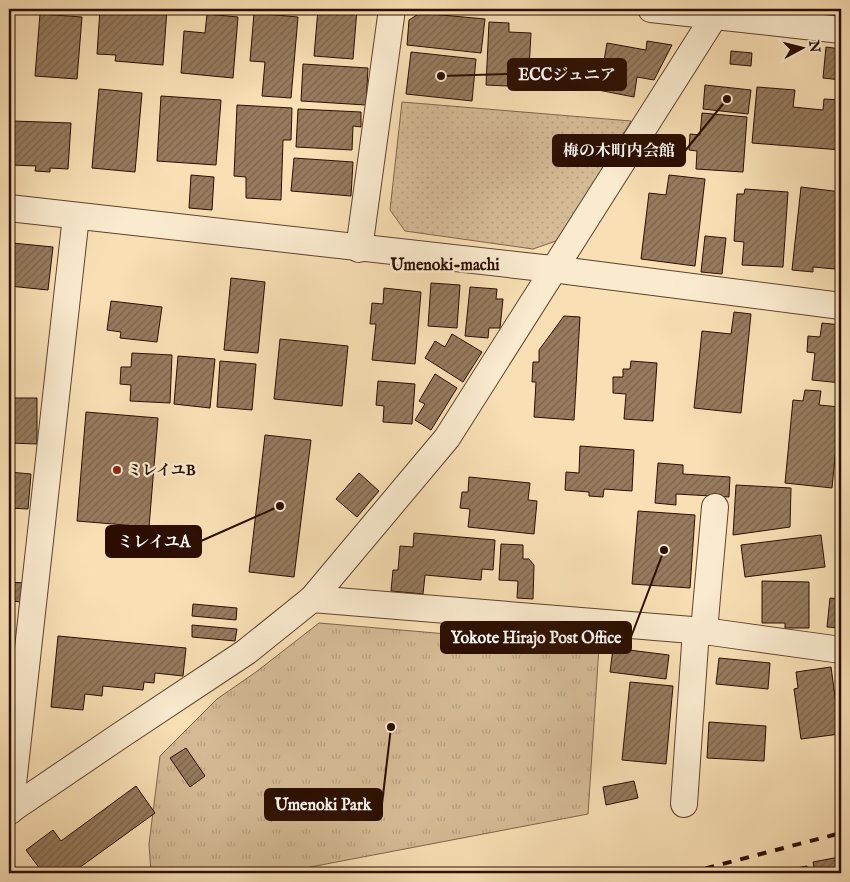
<svg xmlns="http://www.w3.org/2000/svg" width="850" height="882" font-family="'IM FELL English','Noto Serif JP',serif">
<style>
.grass{fill:url(#grass-dots);stroke:#80644a}
.park{fill:url(#park-tufts);stroke:#80644a}
.building{fill:url(#building-hatch);stroke:#2b0e00}
.lines{fill:none;stroke-linecap:round;stroke-linejoin:round}
.street-casing{stroke:#5e422d;stroke-width:28}
.street{stroke:#faeace;stroke-width:26}
.rail{stroke:#2b0e00;stroke-width:4;stroke-dasharray:9 9;stroke-linecap:butt}
.poi-dot{fill:#8f2418;stroke:#faeace;stroke-width:2}
.labels{text-anchor:middle;stroke-width:4.5;stroke-linejoin:round;paint-order:stroke}
.poi-label{font-size:15px;font-weight:bold;fill:#2b0e00;stroke:#faeace;text-anchor:start}
.neighbourhood-label{font-size:16px;font-weight:bold;fill:#2b0e00;stroke:#faeace}
.leader{fill:none;stroke:#2b0e00;stroke-width:2}
.callout-dot{fill:#2b0e00;stroke:#faeace;stroke-width:2}
.callout{fill:#2b0e00;stroke:#2b0e00;stroke-width:2}
.callout-label{font-size:16px;text-anchor:middle;font-weight:bold;fill:#fff}
</style>
<defs>
<pattern id="grass-dots" width="8" height="8" patternUnits="userSpaceOnUse" patternTransform="scale(1.25)"><rect width="8" height="8" fill="#d5bb95"/><path d="M2 2h.1M6 6h.1" fill="none" stroke="#b7a07f" stroke-width="1.8" stroke-linecap="round"/></pattern>
<pattern id="park-tufts" width="24" height="20" patternUnits="userSpaceOnUse" patternTransform="scale(1.25)"><rect width="24" height="20" fill="#d5bb95"/><path d="M3 7l-1-3M5 7V3M7 7l1-3M15 17l-1-3M17 17v-4M19 17l1-3" fill="none" stroke="#b7a07f"/></pattern>
<pattern id="building-hatch" width="6" height="6" patternUnits="userSpaceOnUse" patternTransform="scale(1.25)"><rect width="6" height="6" fill="#967b5e"/><path d="M-1 1l2-2M0 6l6-6M5 7l2-2" fill="none" stroke="#7b634b"/></pattern>
</defs>
<rect width="100%" height="100%" fill="#f8dfb4"/>
<filter id="stains"><feTurbulence type="fractalNoise" baseFrequency=".004" numOctaves="4"/><feColorMatrix values="0 0 0 0 .2 0 0 0 0 .09 0 0 0 0 .02 0 0 0 .5 -.17"/></filter>
<radialGradient id="worn" r=".72"><stop offset=".6" stop-color="#630" stop-opacity="0"/><stop offset="1" stop-color="#630" stop-opacity=".3"/></radialGradient>
<polygon class="grass" points="402,102 631,121 559,240 533,249 405,231 390,210"/>
<polygon class="park" points="319,623 599,647 588,814 279,873 151,873 149,844 160,756 217,699 256,672"/>
<g class="building">
<polygon points="100,9 167,9 163,65 115,61 116,55 97,54"/>
<polygon points="318,9 357,9 353,59 314,56"/>
<polygon points="254,13 298,17 291,98 262,96 265,62 250,61"/>
<polygon points="420,13 485,19 481,53 407,45 409,20"/>
<polygon points="40,14 82,17 77,79 35,76"/>
<polygon points="207,14 238,17 233,78 181,73 184,31 205,33"/>
<polygon points="489,22 509,23 509,32 531,33 528,87 486,85"/>
<polygon points="647,41 672,45 654,80 637,77 634,97 598,90 600,81 594,80 596,66 603,67 607,43 646,50"/>
<polygon points="826,47 841,49 841,80 823,78"/>
<polygon points="731,51 752,53 751,66 730,64"/>
<polygon points="411,52 476,59 472,101 406,94"/>
<polygon points="303,64 368,68 366,105 301,101"/>
<polygon points="705,85 751,90 748,114 703,109"/>
<polygon points="757,87 795,90 793,107 823,110 824,99 841,100 841,150 752,143"/>
<polygon points="99,89 142,93 135,172 92,168"/>
<polygon points="161,96 221,100 216,165 157,161"/>
<polygon points="237,105 292,108 291,140 283,140 281,200 246,198 246,177 234,176"/>
<polygon points="298,109 361,112 361,127 353,126 352,150 296,147"/>
<polygon points="702,113 747,117 743,172 696,169 697,151 689,150 690,134 700,135"/>
<polygon points="13,121 71,123 68,169 50,168 50,172 35,171 36,166 10,165 9,128 12,128"/>
<polygon points="294,158 353,162 351,196 291,191"/>
<polygon points="191,175 214,177 212,210 189,208"/>
<polygon points="669,175 705,179 695,266 641,259 649,193 666,195"/>
<polygon points="801,187 841,192 841,215 835,269 813,267 813,272 792,270"/>
<polygon points="745,189 788,192 783,267 742,265 744,242 734,241 737,194 744,194"/>
<polygon points="705,236 726,238 722,274 701,272"/>
<polygon points="9,238 13,239 12,243 53,247 48,290 9,286"/>
<polygon points="231,278 265,282 258,353 224,350"/>
<polygon points="431,283 460,285 457,328 428,326"/>
<polygon points="470,287 497,289 496,299 503,299 500,328 489,328 488,338 465,336"/>
<polygon points="384,288 421,292 415,364 372,360 376,324 370,324 372,303 383,304"/>
<polygon points="111,301 162,307 157,342 120,338 121,332 107,330"/>
<polygon points="734,312 751,314 741,413 694,408 702,331 731,334"/>
<polygon points="564,316 580,317 574,420 534,417 536,382 532,382 533,362 539,362 539,350"/>
<polygon points="822,323 841,325 841,383 812,380 815,353 807,352 808,336 820,337"/>
<polygon points="452,334 482,352 463,382 425,358 435,341 445,347"/>
<polygon points="280,339 348,346 342,406 274,399"/>
<polygon points="132,353 172,355 170,403 130,401 131,385 120,384 121,367 131,367"/>
<polygon points="178,356 215,359 210,408 174,404"/>
<polygon points="220,361 256,364 252,410 217,407"/>
<polygon points="631,361 657,363 653,421 624,419 626,394 613,393 613,377 623,377 623,369 630,369"/>
<polygon points="435,374 457,388 431,430 415,420 425,404 419,401"/>
<polygon points="378,381 415,384 412,424 383,422 384,406 376,405"/>
<polygon points="805,390 821,391 819,405 840,407 832,488 785,483 793,400 803,401"/>
<polygon points="9,398 37,398 37,444 9,443"/>
<polygon points="86,412 158,418 149,527 77,521"/>
<polygon points="265,435 311,440 294,577 249,572"/>
<polygon points="580,446 634,450 632,491 604,489 603,497 589,496 589,492 565,490 566,472 579,473"/>
<polygon points="658,463 683,465 683,474 730,477 729,497 676,494 676,505 655,503"/>
<polygon points="9,472 31,474 28,509 9,508"/>
<polygon points="359,473 379,491 357,517 336,499"/>
<polygon points="469,477 530,483 528,500 537,501 534,534 468,527 470,509 460,508 462,492 468,492"/>
<polygon points="736,485 791,488 790,527 733,535"/>
<polygon points="841,503 841,534 836,533"/>
<polygon points="638,511 695,515 690,588 632,584"/>
<polygon points="414,533 495,540 493,570 482,569 481,580 425,575 423,594 391,591 393,570 398,570 400,546 413,547"/>
<polygon points="821,535 825,567 745,577 741,545"/>
<polygon points="501,544 523,545 523,559 529,559 534,565 533,599 517,598 518,581 499,580"/>
<polygon points="762,581 809,582 809,628 785,628 785,623 762,623"/>
<polygon points="9,582 25,583 23,602 9,601"/>
<polygon points="830,598 841,599 841,628 827,627"/>
<polygon points="193,604 237,608 236,620 192,616"/>
<polygon points="192,625 237,629 235,641 192,637"/>
<polygon points="58,636 186,648 183,676 155,673 154,683 144,682 143,690 103,686 102,696 85,694 83,710 51,707"/>
<polygon points="613,648 669,655 666,679 610,672"/>
<polygon points="719,658 770,663 768,689 716,684"/>
<polygon points="831,667 840,734 801,739 794,689 798,688 796,672"/>
<polygon points="9,668 14,669 11,690 9,689"/>
<polygon points="630,682 673,686 666,764 622,760"/>
<polygon points="709,722 766,726 764,761 707,758"/>
<polygon points="186,748 205,776 190,787 170,758"/>
<polygon points="634,781 638,798 606,805 603,787"/>
<polygon points="136,786 155,813 72,873 43,873 26,850 53,830 61,841"/>
<polygon points="284,796 290,815 271,821 265,802"/>
<polygon points="839,857 841,873 815,873 813,862"/>
<polygon points="807,866 809,873 797,873 796,868"/>
<polygon points="793,869 794,873 780,873 780,872"/>
</g>
<g class="lines">
<defs>
<g id="street">
<polyline points="651,9 841,30"/>
<polyline points="9,208 552,269 841,306"/>
<polyline points="359,249 392,9"/>
<polyline points="312,599 704,631 841,650"/>
<polyline points="704,631 715,507"/>
<polyline points="684,804 696,630"/>
<polyline points="9,811 118,737 246,652 312,599 447,438 719,9"/>
<polyline points="10,811 76,216"/>
</g>
</defs>
<use href="#street" class="street-casing"/>
<use href="#street" class="street"/>
<polyline class="rail" points="688,873 841,833"/>
</g>
<circle class="poi-dot" cx="117" cy="470" r="5"/>
<g class="labels">
<g class="poi-label">
<text x="127" y="475">ミレイユB</text>
</g>
<g class="neighbourhood-label">
<text x="445" y="270">Umenoki-machi</text>
</g>
</g>
<path class="leader" d="M441 76L508 74M727 99L685 151M280 506L201 541M664 550L631 637M391 727L382 804"/>
<g class="callout-dot">
<circle cx="441" cy="76" r="5"/>
<circle cx="727" cy="99" r="5"/>
<circle cx="280" cy="506" r="5"/>
<circle cx="664" cy="550" r="5"/>
<circle cx="391" cy="727" r="5"/>
</g>
<g class="callout">
<rect x="508" y="59" width="118" height="31" rx="5"/>
<rect x="553" y="135" width="132" height="31" rx="5"/>
<rect x="106" y="526" width="95" height="31" rx="5"/>
<rect x="441" y="622" width="190" height="31" rx="5"/>
<rect x="265" y="789" width="117" height="31" rx="5"/>
</g>
<g class="callout-label">
<text x="567" y="80">ECCジュニア</text>
<text x="619" y="156">梅の木町内会館</text>
<text x="154" y="547">ミレイユA</text>
<text x="536" y="643">Yokote Hirajo Post Office</text>
<text x="323" y="810">Umenoki Park</text>
</g>
<rect width="850" height="882" fill="none" stroke="#f8dfb4" stroke-width="30"/>
<rect x="10" y="10" width="830" height="862" fill="none" stroke="#2b0e00" stroke-width="2.5"/>
<rect x="15" y="15" width="820" height="852" fill="none" stroke="#2b0e00"/>
<g transform="translate(802 48) rotate(83)" stroke="#faeace" stroke-width="4" paint-order="stroke">
<path d="M0-4L9 19L0 12L-9 19Z" fill="#2b0e00"/>
<text y="-8" font-size="14" font-weight="bold" text-anchor="middle" fill="#2b0e00">N</text>
</g>
<rect width="100%" height="100%" filter="url(#stains)"/>
<rect width="100%" height="100%" fill="url(#worn)"/>
</svg>
